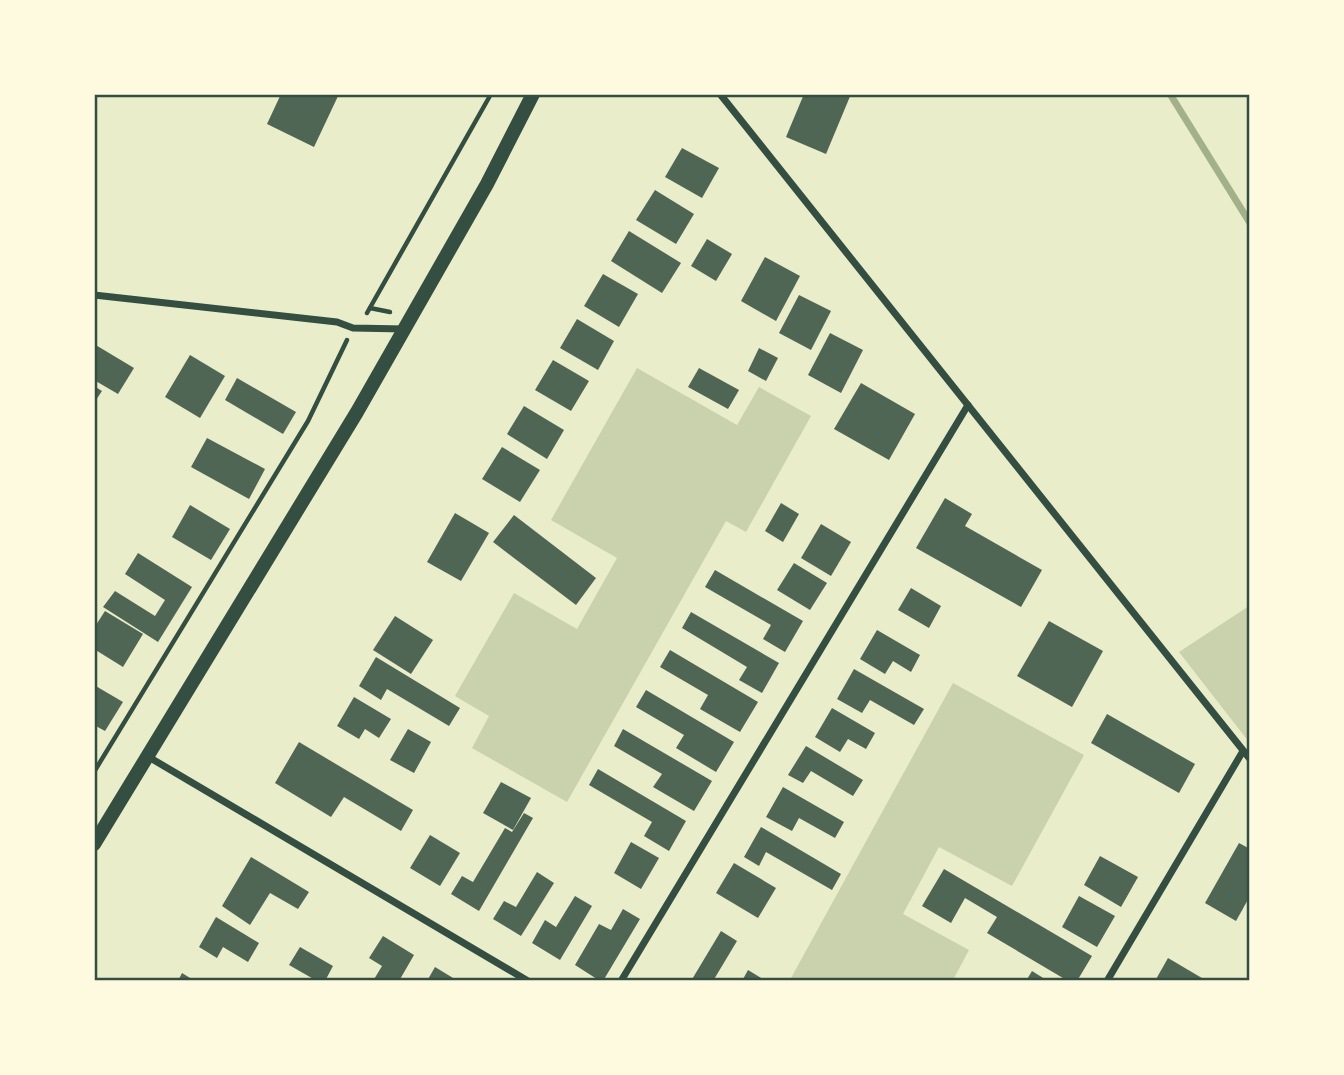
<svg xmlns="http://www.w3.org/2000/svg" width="1344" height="1075" font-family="'Fira Sans Condensed',sans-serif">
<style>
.green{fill:#cad2ad}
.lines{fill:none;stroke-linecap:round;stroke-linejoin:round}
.stream{stroke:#a3b18a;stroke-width:7}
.building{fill:#4f6655}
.path{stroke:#344e41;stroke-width:4.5}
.minor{stroke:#344e41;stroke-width:7}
.secondary{stroke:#344e41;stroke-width:14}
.neatline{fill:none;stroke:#344e41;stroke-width:2.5}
</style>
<rect width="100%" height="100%" fill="#e9edc9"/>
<g class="green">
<polygon points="637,368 737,425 759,387 811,416 746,532 726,521 567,802 472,748 489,716 455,696 514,593 577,629 617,558 551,520"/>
<polygon points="1249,606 1249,742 1179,652"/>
<polygon points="953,683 1084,755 1012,886 939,847 903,914 969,950 953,980 795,980 791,978"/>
</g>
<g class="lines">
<polyline class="stream" points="1170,94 1250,223"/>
</g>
<g class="building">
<polygon points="281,94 339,94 314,147 267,124"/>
<polygon points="804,94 851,94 826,154 786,137"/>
<polygon points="682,148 719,168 702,198 665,177"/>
<polygon points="655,190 694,214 676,244 636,220"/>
<polygon points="629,231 681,263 662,293 611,261"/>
<polygon points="707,239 732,254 716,281 691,266"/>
<polygon points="765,257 800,276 776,321 741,301"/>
<polygon points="603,274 638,294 619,327 584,306"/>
<polygon points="799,295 831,311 811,350 779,333"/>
<polygon points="577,319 614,341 598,370 560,348"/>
<polygon points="830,333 863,350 841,393 808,375"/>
<polygon points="94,344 134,368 118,394 94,380"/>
<polygon points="759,348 778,358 766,381 748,371"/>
<polygon points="190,355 225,376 200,418 165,397"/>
<polygon points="553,360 589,381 571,411 535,390"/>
<polygon points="699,368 739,390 728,409 688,387"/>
<polygon points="237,378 296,412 283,434 225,400"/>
<polygon points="861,383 915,414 889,460 834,429"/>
<polygon points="94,386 102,391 94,403"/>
<polygon points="524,406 564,430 547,459 507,434"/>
<polygon points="207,438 265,469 249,499 191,467"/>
<polygon points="502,447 540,470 520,502 482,479"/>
<polygon points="945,498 972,514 965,526 1042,570 1021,607 916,548"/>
<polygon points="781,503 799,514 783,542 765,531"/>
<polygon points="190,505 230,529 211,560 172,537"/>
<polygon points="455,513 489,533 461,581 427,562"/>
<polygon points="514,515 596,578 576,605 493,542"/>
<polygon points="821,524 851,542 831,576 801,558"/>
<polygon points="138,553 192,587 158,642 103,607 115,591 155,616 165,600 125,574"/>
<polygon points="794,563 827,583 810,610 777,590"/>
<polygon points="715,570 803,621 785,652 763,639 771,625 705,587"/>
<polygon points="911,588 941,606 929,628 898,610"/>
<polygon points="105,611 143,634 123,667 94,649 94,628"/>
<polygon points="691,612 779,663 762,693 739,680 747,667 682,628"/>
<polygon points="395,616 433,640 411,674 373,650"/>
<polygon points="1049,621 1103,651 1072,707 1017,676"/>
<polygon points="877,630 920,655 911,672 893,661 885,674 860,659"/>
<polygon points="670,650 758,702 740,732 700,709 708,695 660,667"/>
<polygon points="376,657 460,708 449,726 387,689 381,700 359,686"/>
<polygon points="854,669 924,709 914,725 870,700 862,713 837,699"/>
<polygon points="94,685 123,702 105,731 94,725"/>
<polygon points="646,690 734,742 716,772 676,748 684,735 636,707"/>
<polygon points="354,697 391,719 379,738 365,729 359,739 337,726"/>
<polygon points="832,708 875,733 866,749 848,739 840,752 815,737"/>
<polygon points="1107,714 1195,764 1179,793 1091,743"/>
<polygon points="408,729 431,742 414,773 390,760"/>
<polygon points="623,729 712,781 694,811 653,787 662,774 614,746"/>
<polygon points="299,742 413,810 401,831 344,797 331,817 275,783"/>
<polygon points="806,746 863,780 853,796 811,771 803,783 788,775"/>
<polygon points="598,769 686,821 669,851 644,836 652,822 589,785"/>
<polygon points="501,782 531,798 513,830 483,813"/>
<polygon points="783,787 844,822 835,838 799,818 792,831 766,817"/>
<polygon points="524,813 533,818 479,911 451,894 462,876 473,882 505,828 512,832"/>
<polygon points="761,827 841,874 832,890 766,852 759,866 744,857"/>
<polygon points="430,835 460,853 440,886 410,868"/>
<polygon points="631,842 659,858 641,889 614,873"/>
<polygon points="1239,843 1250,849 1250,896 1236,921 1205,903"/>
<polygon points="1100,856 1138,877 1121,907 1084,885"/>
<polygon points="251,857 309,892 298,909 270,893 250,925 222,906"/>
<polygon points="734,863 776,888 758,918 716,893"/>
<polygon points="944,869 1092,956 1077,981 1068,981 987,933 997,917 965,898 951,923 922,906"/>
<polygon points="537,872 554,883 521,936 493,919 504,901 516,907"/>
<polygon points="575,896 592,906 560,960 532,943 545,920 556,927"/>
<polygon points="1079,896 1115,916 1097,947 1062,927"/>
<polygon points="623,909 640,919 603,981 600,981 575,965 599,924 611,930"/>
<polygon points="216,917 259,943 248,962 223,947 217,958 199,947"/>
<polygon points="721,931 737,941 713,981 691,981"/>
<polygon points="383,936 414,955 399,981 373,981 382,966 369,958"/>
<polygon points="300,947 333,966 325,981 317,981 289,965"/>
<polygon points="1168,958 1207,981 1155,981"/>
<polygon points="435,967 458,981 427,981"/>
<polygon points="748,970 766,981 742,981"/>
<polygon points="1032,971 1048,981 1026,981"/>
<polygon points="182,973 195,981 178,981"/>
</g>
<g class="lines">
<g class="path">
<polyline points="370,308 390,312"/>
<polyline points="367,313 491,94"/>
<polyline points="94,772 308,421 347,340"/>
</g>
<g class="minor">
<polyline points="720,94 1250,759"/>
<polyline points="94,295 337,322 353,328 404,329"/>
<polyline points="147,756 528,981"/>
<polyline points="621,981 968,405"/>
<polyline points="1107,981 1243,751"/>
</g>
<polyline class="secondary" points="94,844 357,412 487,184 533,94"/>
</g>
<rect width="1344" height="1075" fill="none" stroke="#fefae0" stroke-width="192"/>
<rect x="96" y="96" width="1152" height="883" class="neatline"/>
</svg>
